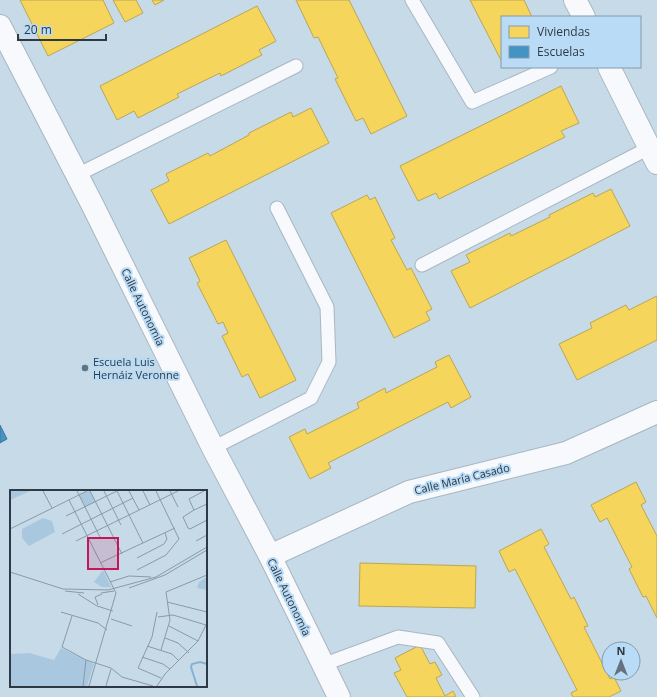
<svg xmlns="http://www.w3.org/2000/svg" width="657" height="697" font-family="'Open Sans',sans-serif">
<style>
.homes{fill:#f6d55c;stroke:#baa655}
.schools{fill:#4393c3;stroke:#3c789d}
.lines{fill:none;stroke-linecap:round;stroke-linejoin:round}
.service-casing{stroke:#a8b6c1;stroke-width:15}
.minor-casing{stroke:#a8b6c1;stroke-width:24}
.secondary-casing{stroke:#a8b6c1;stroke-width:24}
.service{stroke:#f7f9fc;stroke-width:13}
.minor{stroke:#f7f9fc;stroke-width:22}
.secondary{stroke:#f7f9fc;stroke-width:22}
.poi-dot{fill:#63727e;stroke:#badbf5;stroke-width:1.5}
.labels{text-anchor:middle;stroke-width:4;stroke-linejoin:round;paint-order:stroke}
.street-label{font-size:11px;fill:#2d3a45;stroke:#badbf5}
.poi-label{font-size:11px;fill:#2d3a45;stroke:#badbf5;text-anchor:start}
.inset-river{fill:none;stroke:#85b2d4;stroke-width:2}
.inset-road{fill:none;stroke:#899aa7;stroke-width:1}
.view{fill:#c2185b;fill-opacity:0.15;stroke:#c2185b;stroke-width:2}
.inset-edge{fill:none;stroke:#2d3a45;stroke-width:2}
</style>
<rect width="100%" height="100%" fill="#c7dae8"/>
<g class="homes">
<polygon points="20,0 103,0 114,23 48,56"/>
<polygon points="113,0 136,0 143,13 125,22"/>
<polygon points="152,0 164,0 155,5"/>
<polygon points="296,0 349,0 407,116 371,134 363,118 356,121 335,79 338,78 318,37 314,38"/>
<polygon points="470,0 524,0 532,17 502,17 502,62"/>
<polygon points="257,6 276,41 259,50 262,55 221,76 220,73 177,94 179,97 138,118 134,111 117,120 100,86"/>
<polygon points="561,86 579,123 561,131 565,137 439,199 436,193 418,201 400,166"/>
<polygon points="311,108 329,143 169,224 151,190 169,181 166,174 208,153 210,156 249,135 249,133 291,112 293,117"/>
<polygon points="611,189 630,226 470,308 451,271 470,262 466,255 510,233 511,236 550,217 549,215 593,193 595,197"/>
<polygon points="367,195 370,200 375,197 395,238 391,240 407,270 411,268 432,309 426,312 430,320 394,338 331,213"/>
<polygon points="226,240 296,380 260,398 248,374 242,377 222,336 228,333 223,322 218,324 197,283 200,281 189,258"/>
<polygon points="657,296 657,340 577,380 559,344 592,328 590,323 626,305 629,310"/>
<polygon points="449,355 471,397 451,408 448,402 328,463 331,468 310,479 289,437 305,429 307,434 359,408 357,403 385,388 386,393 437,367 435,362"/>
<polygon points="636,482 646,502 641,505 657,536 657,618 646,596 643,597 629,569 632,567 607,518 600,522 591,505"/>
<polygon points="541,529 549,544 544,547 571,599 574,597 588,626 584,627 610,679 614,677 621,691 609,697 573,697 571,693 577,690 515,569 509,572 499,551"/>
<polygon points="360,563 476,566 475,608 359,606"/>
<polygon points="420,645 430,664 435,662 442,675 436,678 445,696 453,691 456,697 407,697 394,673 401,670 395,658"/>
</g>
<polygon class="schools" points="0,425 7,439 0,443"/>
<g class="lines">
<defs>
<g id="service">
<polyline points="412,0 472,102 551,67"/>
<polyline points="77,175 296,66"/>
<polyline points="422,265 649,148"/>
<polyline points="213,448 311,398 329,362 327,307 277,208"/>
<polyline points="322,665 398,637 438,643 473,697"/>
</g>
<g id="minor">
<polyline points="575,0 584,17"/>
<polyline points="609,67 657,163"/>
<polyline points="270,556 409,492 566,453 657,412"/>
</g>
<polyline id="secondary" points="0,26 92,204 213,448 270,556 339,697"/>
</defs>
<use href="#service" class="service-casing"/>
<use href="#minor" class="minor-casing"/>
<use href="#secondary" class="secondary-casing"/>
<use href="#service" class="service"/>
<use href="#minor" class="minor"/>
<use href="#secondary" class="secondary"/>
</g>
<circle class="poi-dot" cx="85" cy="368" r="4"/>
<g class="labels">
<g class="street-label">
<text transform="translate(143 307) rotate(64)" y="4">Calle Autonomía</text>
<text transform="translate(462 479) rotate(-14)" y="4">Calle María Casado</text>
<text transform="translate(289 597) rotate(64)" y="4">Calle Autonomía</text>
</g>
<g class="poi-label">
<text x="93" y="366">Escuela Luis<tspan x="93" dy="13">Hernáiz Veronne</tspan></text>
</g>
</g>
<g transform="translate(10 490)">
<rect width="197" height="197" fill="#c7dae8"/>
<path d="M0 1H20L0 10ZM77 1H80L86 12 75 17 69 5ZM33 28 42 31 45 42 19 56 12 48V39ZM93 80 101 97H92L84 92ZM197 87V100L187 98 189 92ZM51 158 84 174 77 196H0V164L19 163 44 170Z" fill="#a9c7de"/>
<path class="inset-river" d="M187 196 181 177 182 174 190 172 197 174"/>
<path class="inset-road" d="M33 1 42 18M67 1 90 47M80 1 112 64M94 1 111 35M107 1 133 53M119 1 129 20M133 1 140 15M160 1 168 17M194 1 179 9 184 20 197 14M59 10 106 103 79 196M184 20 173 27 178 38 180 39 197 30M56 26 107 1M0 39 77 1M52 44 123 8M66 51 168 1M186 51 197 45M127 68 154 54 157 49 155 43M90 73 165 38M127 80 156 65 169 49 146 1M0 82 53 99 98 100 146 87 197 57M100 92 119 86 141 87M119 98 155 85 197 60M55 101 74 103M91 103 104 101M68 104 87 116 103 121M157 112 197 122M88 115 85 107 92 104M51 122 88 133 97 140M147 122 142 147 128 178 151 188M62 126 52 157 76 170 101 178 112 187 143 196M148 127 163 125 196 135M101 129 122 136M159 136 188 151M155 148 168 153 179 163M137 156 162 164 169 171M151 160 160 130 156 102 197 85M132 167 153 174 160 179M73 196 76 170M96 196 101 179M147 196 155 184 188 151 197 133"/>
<path class="view" d="M78 48H108V79H78Z"/>
<rect width="197" height="197" class="inset-edge"/>
</g>
<rect x="501" y="16" width="140" height="52" fill="#badbf5" stroke="#829baf"/>
<rect x="509" y="26" width="20" height="12" fill="#f6d55c" stroke="#829baf"/>
<text x="537" y="36" font-size="12" fill="#2d3a45">Viviendas</text>
<rect x="509" y="46" width="20" height="12" fill="#4393c3" stroke="#829baf"/>
<text x="537" y="56" font-size="12" fill="#2d3a45">Escuelas</text>
<g transform="translate(621 661)"><circle r="19" fill="#badbf5" stroke="#829baf"/>
<path d="M0-3L7 15L0 10L-7 15Z" fill="#63727e"/>
<text y="-6" font-size="11" font-weight="bold" text-anchor="middle" fill="#2d3a45">N</text>
</g>
<path d="M18 34v6h88v-6" fill="none" stroke="#2d3a45" stroke-width="2"/>
<text x="24" y="34" font-size="12" fill="#2d3a45" stroke="#badbf5" stroke-width="3" paint-order="stroke">20 m</text>
</svg>
